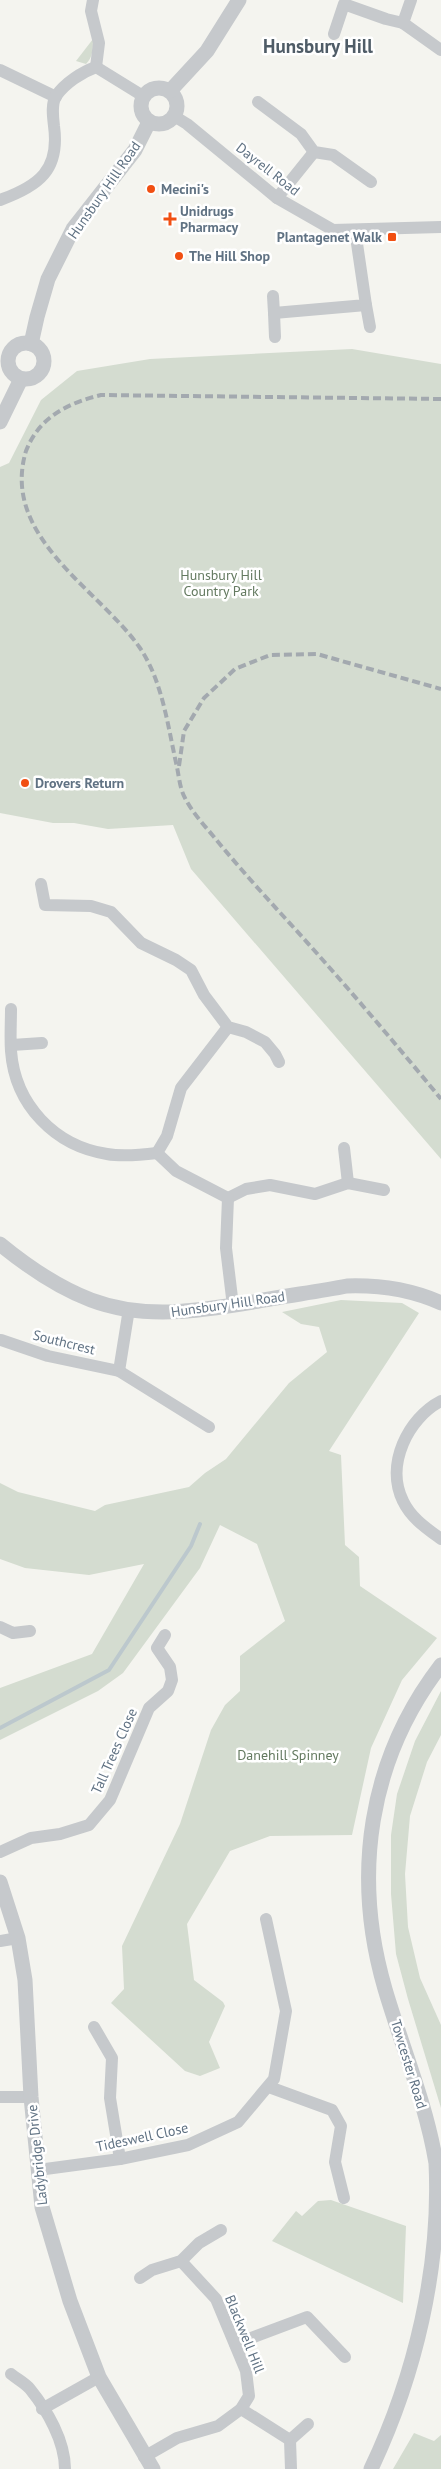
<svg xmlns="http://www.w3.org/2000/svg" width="441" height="2469" font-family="'PT Sans',sans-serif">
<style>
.green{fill:#d4dcd0}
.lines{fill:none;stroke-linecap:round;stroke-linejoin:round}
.stream{stroke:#bcc8cd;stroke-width:4}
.minor{stroke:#c6c9cc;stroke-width:12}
.tertiary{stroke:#c6c9cc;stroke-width:15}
.rail{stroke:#a3a9af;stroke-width:4;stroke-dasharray:8 4;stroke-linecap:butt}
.poi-dot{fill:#f14f12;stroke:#fff;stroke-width:2}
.labels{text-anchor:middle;stroke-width:5;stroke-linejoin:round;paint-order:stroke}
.street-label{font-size:14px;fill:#607283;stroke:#fff}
.poi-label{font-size:14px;font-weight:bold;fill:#607283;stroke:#fff;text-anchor:start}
.park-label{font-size:14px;fill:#647a60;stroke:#fff}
.district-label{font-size:19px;font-weight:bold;fill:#4f5c67;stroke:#fff}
</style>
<rect width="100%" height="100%" fill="#f4f4ef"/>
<g class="green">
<path d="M93 39C93 48 93 57 86 64L76 61Z"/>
<polygon points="352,349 441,364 441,1159 191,869 173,825 108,829 74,823 53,823 0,813 0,467 9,463 41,400 77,371 150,359"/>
<polygon points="341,1300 402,1303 419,1313 329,1451 341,1455 345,1545 359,1557 360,1586 437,1638 402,1680 371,1748 352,1835 270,1836 230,1851 187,1924 194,1980 223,2002 225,2006 209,2042 220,2068 200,2076 185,2071 111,2003 124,1989 122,1946 180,1824 211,1730 225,1705 240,1691 240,1656 285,1621 257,1544 220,1525 200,1568 123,1673 98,1691 0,1740 0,1688 92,1654 144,1564 89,1575 25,1568 0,1559 0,1483 18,1492 95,1511 105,1505 189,1487 205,1473 226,1459 289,1383 327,1352 319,1327 301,1324 282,1312"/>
<polygon points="441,1691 441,1735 427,1762 410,1816 405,1874 408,1927 420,1978 441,2025 441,2108 408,1999 396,1954 391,1894 391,1835 397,1794 415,1741"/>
<polygon points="331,2200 406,2226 403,2303 272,2241 296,2211 302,2216 318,2201"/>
<polygon points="414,2433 434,2441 441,2435 441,2469 393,2469"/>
</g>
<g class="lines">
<polyline class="stream" points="0,1728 109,1670 191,1546 200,1524"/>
<g class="minor">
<polyline points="93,0 91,11 99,43 96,67"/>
<polyline points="403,23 441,50"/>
<polyline points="334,34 344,4 386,19 403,23 411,0"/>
<polyline points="96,67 143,96"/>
<polyline points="0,70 56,97"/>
<polyline points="258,102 301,134 314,152 333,155 371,182"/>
<polyline points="174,116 187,124 277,198 333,230 441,227"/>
<polyline points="277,198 314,152"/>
<path d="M0 200C39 186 60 170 54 126 53 117 51 104 56 96 65 83 82 72 96 67"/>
<polyline points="273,296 274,313 366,305 355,230"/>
<polyline points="366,305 370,327"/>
<polyline points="274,313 275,337"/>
<polyline points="41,884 45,905 91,906 111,912 141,943 176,960 191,970 204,995 228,1027 246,1032 265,1042 275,1054 279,1062"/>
<path d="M11 1009C11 1023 10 1037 11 1051 15 1105 55 1146 107 1154 123 1157 141 1155 157 1153"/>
<polyline points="12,1045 42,1043"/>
<polyline points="344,1148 348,1183"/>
<polyline points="228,1198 176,1171 157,1153 167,1136 181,1088 228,1027"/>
<polyline points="228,1198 246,1189 270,1185 315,1194 348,1183 384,1190"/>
<polyline points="228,1198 226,1248 233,1306"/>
<polyline points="1,1340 48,1356 119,1371 209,1427"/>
<polyline points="119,1371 129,1309"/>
<path d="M441 1401C408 1418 385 1465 403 1501 411 1518 426 1528 441 1539"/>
<polyline points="0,1627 13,1633 30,1631"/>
<polyline points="0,1852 31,1838 60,1834 89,1825 110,1800 149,1708 168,1691 172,1680 170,1667 157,1648 165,1635"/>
<polyline points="0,1941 18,1938"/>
<polyline points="94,2027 112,2058 110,2098 120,2159"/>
<polyline points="269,2087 332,2110 341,2126 335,2162 344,2198"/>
<polyline points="0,2097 31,2097"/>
<polyline points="38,2170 120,2159 188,2145 238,2122 274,2079 286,2011 266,1919"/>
<polyline points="140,2278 152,2270 181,2261 199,2243 221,2230"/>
<polyline points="235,2344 307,2317 345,2357"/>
<path d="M11 2374C17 2379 25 2383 30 2389 47 2410 65 2441 65 2469"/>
<polyline points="42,2409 99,2377"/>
<polyline points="241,2409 290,2440 291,2469"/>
<polyline points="290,2440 308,2424"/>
<polyline points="144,2457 177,2438 218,2426 241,2409 249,2396 246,2371 216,2299 181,2261"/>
</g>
<g class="tertiary">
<circle cx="159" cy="106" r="18"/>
<polyline points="170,91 207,51 239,0"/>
<circle cx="26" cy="361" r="18"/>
<polyline points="31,344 37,317 48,279 73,229 135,150 149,122"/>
<polyline points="0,422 21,379"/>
<path d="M0 1244C28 1267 57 1287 91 1300 144 1320 199 1311 253 1302 284 1296 316 1292 347 1286 379 1285 412 1290 441 1303"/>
<polyline points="0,1882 18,1938 25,1980 31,2097 42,2207 70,2301 99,2377 153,2469"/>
<path d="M371 2469C415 2376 441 2268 436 2163 426 2103 402 2047 385 1989 352 1876 368 1760 441 1665"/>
</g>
<g class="rail">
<path d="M441 399 101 395C68 403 39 417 26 451 0 537 99 589 140 648 163 682 168 728 177 767 179 777 180 789 185 798 192 812 204 825 214 837 237 865 261 892 285 918 339 977 390 1037 441 1099"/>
<polyline points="179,766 184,731 204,698 235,669 270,655 317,654 441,689"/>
</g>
</g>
<g class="poi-dot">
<circle cx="151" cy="189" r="5"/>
<path d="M167.5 211.5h5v5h5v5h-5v5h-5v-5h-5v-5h5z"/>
<rect x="387" y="232" width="10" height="10" rx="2.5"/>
<circle cx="179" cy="256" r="5"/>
<circle cx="25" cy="783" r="5"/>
</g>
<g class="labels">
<g class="street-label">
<text transform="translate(268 169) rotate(38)" y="5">Dayrell Road</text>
<text transform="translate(104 190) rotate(-55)" y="5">Hunsbury Hill Road</text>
<text transform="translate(228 1304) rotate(-8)" y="5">Hunsbury Hill Road</text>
<text transform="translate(64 1342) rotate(14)" y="5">Southcrest</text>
<text transform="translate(114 1751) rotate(-66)" y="5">Tall Trees Close</text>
<text transform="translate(409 2064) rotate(73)" y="5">Towcester Road</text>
<text transform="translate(142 2137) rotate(-12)" y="5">Tideswell Close</text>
<text transform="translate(37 2155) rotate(-96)" y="5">Ladybridge Drive</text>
<text transform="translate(245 2334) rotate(68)" y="5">Blackwell Hill</text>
</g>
<g class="poi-label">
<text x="161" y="194">Mecini's</text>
<text x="180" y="216">Unidrugs<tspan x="180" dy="16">Pharmacy</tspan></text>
<text x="382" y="242" text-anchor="end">Plantagenet Walk</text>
<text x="189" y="261">The Hill Shop</text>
<text x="35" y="788">Drovers Return</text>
</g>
<g class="park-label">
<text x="221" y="580">Hunsbury Hill<tspan x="221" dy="16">Country Park</tspan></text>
<text x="288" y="1760">Danehill Spinney</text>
</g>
<g class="district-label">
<text x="318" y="53">Hunsbury Hill</text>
</g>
</g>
</svg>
